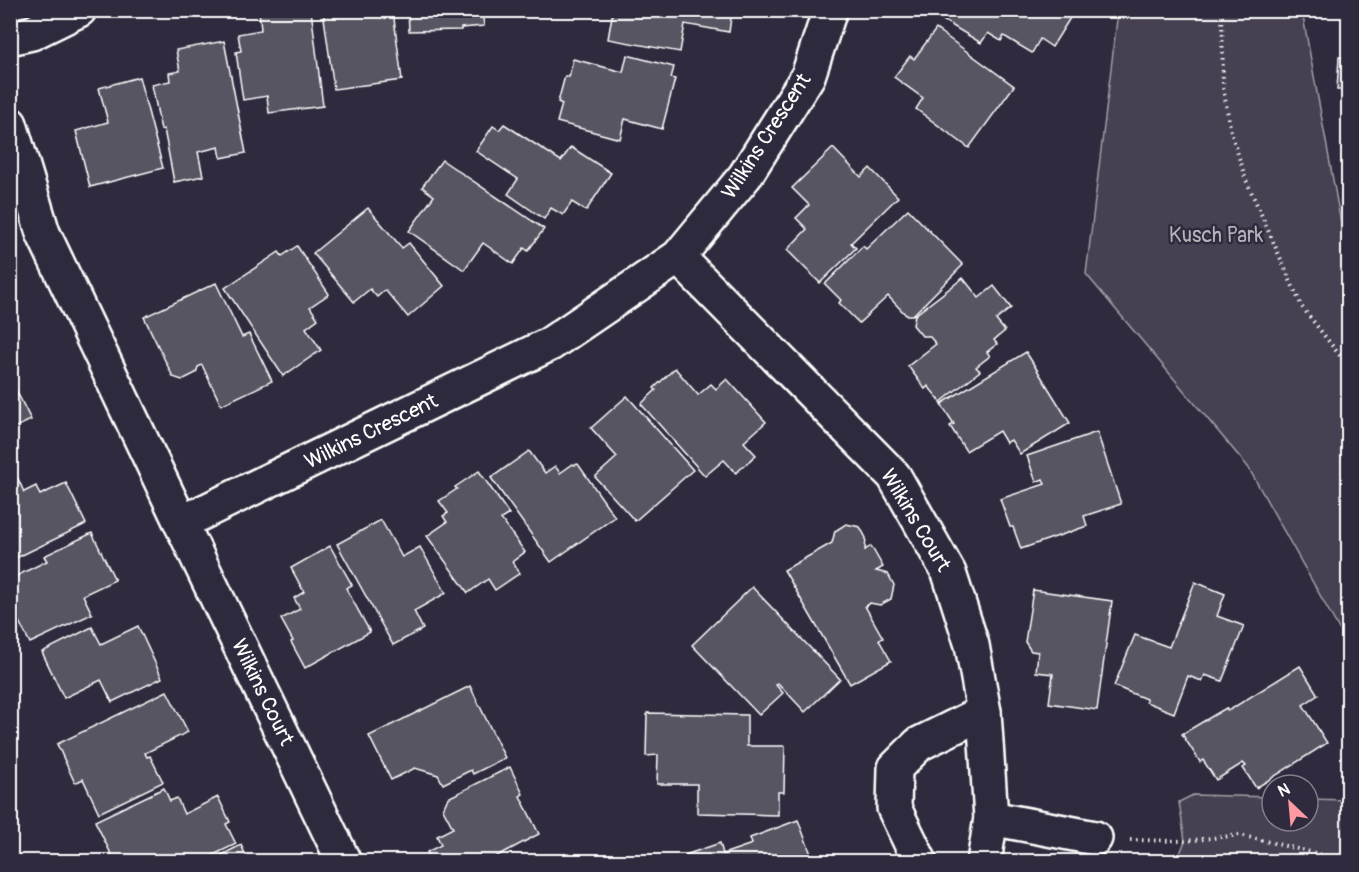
<svg xmlns="http://www.w3.org/2000/svg" width="1359" height="872" font-family="Pangolin,sans-serif">
<style>
.green{fill:#464152;stroke:#a2a0a8;stroke-width:1.5}
.building{fill:#595564;stroke:#fff;stroke-width:1.5}
.lines{fill:none;stroke-linecap:round;stroke-linejoin:round}
.minor-casing{stroke:#fff;stroke-width:38}
.path{stroke:#fff;stroke-width:4;stroke-dasharray:1.5 4.5;stroke-linecap:butt}
.minor{stroke:#2f2a3d;stroke-width:33}
.labels{text-anchor:middle;stroke-width:5;stroke-linejoin:round;paint-order:stroke}
.street-label{font-size:21px;fill:#fff;stroke:#2f2a3d}
.park-label{font-size:21px;fill:#b5b3ba;stroke:#2f2a3d}
</style>
<rect width="100%" height="100%" fill="#2f2a3d"/>
<filter id="ink" filterUnits="userSpaceOnUse"><feTurbulence type="fractalNoise" baseFrequency=".0167" numOctaves="2"/><feDisplacementMap in="SourceGraphic" scale="12" xChannelSelector="R" yChannelSelector="G"/><feConvolveMatrix kernelMatrix="1 2 1 2 8 2 1 2 1" color-interpolation-filters="sRGB"/></filter>
<g filter="url(#ink)">
<g class="green">
<polygon points="1118,11 1302,11 1345,245 1348,250 1348,645 1248,467 1086,274"/>
<polygon points="1193,795 1272,797 1272,821 1308,821 1308,799 1348,800 1348,861 1177,861 1185,841 1179,802"/>
</g>
<g class="building">
<polygon points="259,10 311,10 323,106 269,113 267,96 243,100 236,52 241,51 238,34 261,30"/>
<polygon points="396,10 393,11 402,80 334,89 323,11"/>
<polygon points="408,10 482,10 484,26 461,28 461,30 409,31"/>
<polygon points="613,10 732,10 729,32 685,24 680,52 608,39"/>
<polygon points="926,10 1058,10 1070,18 1052,47 1040,39 1032,53 1004,36 1001,41 988,33 981,43"/>
<polygon points="936,29 1014,86 969,148 916,109 923,98 894,77 910,56 914,59"/>
<polygon points="224,41 246,153 221,158 219,147 198,152 203,176 174,182 164,129 161,130 152,85 170,81 169,73 180,71 176,50"/>
<polygon points="627,55 674,67 671,78 675,79 662,129 625,119 620,139 557,122 562,104 558,102 565,76 569,77 573,59 623,72"/>
<polygon points="1339,57 1348,58 1348,90 1337,90"/>
<polygon points="139,77 163,168 90,187 76,131 108,122 99,88"/>
<polygon points="504,124 561,161 571,147 611,173 586,211 572,202 563,215 551,208 544,219 508,194 518,179 476,151 493,126 499,130"/>
<polygon points="833,148 861,177 870,168 898,197 851,243 856,248 820,283 787,250 807,229 796,218 809,205 792,188"/>
<polygon points="442,160 544,229 528,251 524,248 513,264 483,243 464,270 409,231 434,196 422,187"/>
<polygon points="368,208 402,248 409,243 444,286 408,317 385,290 377,297 370,289 354,302 313,253"/>
<polygon points="908,209 963,265 913,315 906,315 888,296 859,323 839,303 841,300 825,284 863,246 866,249"/>
<polygon points="297,246 329,294 310,307 318,319 306,328 321,350 283,376 225,288 279,252 282,256"/>
<polygon points="963,278 979,298 994,286 1011,308 996,320 1005,331 994,340 997,344 987,352 990,356 976,367 980,371 941,402 928,386 925,389 908,366 936,344 929,336 922,336 913,325 915,315"/>
<polygon points="216,283 242,337 249,334 272,381 221,405 202,365 198,367 196,373 182,380 173,377 144,317"/>
<polygon points="1026,352 1070,423 1020,454 1011,440 1006,443 999,431 966,451 950,426 954,424 941,404"/>
<polygon points="675,368 698,395 711,384 716,389 727,379 766,422 744,442 756,455 736,473 724,460 705,476 641,404 656,390 654,388"/>
<polygon points="10,378 31,420 14,428 16,433 10,446"/>
<polygon points="627,396 693,470 635,521 595,477 617,457 591,428"/>
<polygon points="1097,432 1121,504 1084,516 1087,526 1021,549 1013,527 1010,527 1000,499 1045,484 1043,479 1036,482 1027,456"/>
<polygon points="529,451 545,473 555,466 560,473 573,464 574,465 578,464 615,517 551,562 491,478"/>
<polygon points="14,470 24,492 36,486 40,495 66,483 86,524 10,561 10,472"/>
<polygon points="479,471 509,514 501,519 525,552 512,562 520,573 495,590 488,579 468,593 427,536 447,522 443,516 448,513 439,501 457,489 455,487"/>
<polygon points="381,520 402,557 420,547 446,593 414,611 423,629 393,645 337,544"/>
<polygon points="846,524 860,527 866,538 865,550 871,546 883,567 876,571 888,574 894,585 891,599 880,605 870,603 865,606 883,638 879,640 891,661 850,684 784,570 832,543 835,531"/>
<polygon points="92,533 115,580 83,595 92,614 30,643 10,604 10,579 47,561 44,556"/>
<polygon points="330,546 352,585 346,588 370,632 305,668 291,642 293,641 281,619 300,609 294,598 304,592 291,568"/>
<polygon points="1195,582 1225,594 1217,616 1244,626 1222,681 1205,675 1202,681 1188,676 1174,713 1146,702 1146,699 1114,686 1135,635 1169,647"/>
<polygon points="752,587 840,679 805,712 778,683 776,685 783,693 759,715 692,645"/>
<polygon points="1033,590 1112,601 1097,710 1049,703 1053,674 1036,672 1038,652 1031,651 1025,642"/>
<polygon points="138,626 162,678 112,702 101,680 64,698 42,652 92,627 101,644"/>
<polygon points="1300,666 1318,695 1303,705 1327,743 1256,788 1243,768 1246,766 1243,763 1216,780 1203,760 1200,762 1182,734 1226,708 1228,711"/>
<polygon points="470,686 505,758 473,774 471,770 443,784 438,775 415,768 391,780 369,736"/>
<polygon points="167,691 188,732 145,753 147,757 150,756 163,782 99,813 83,779 75,783 57,744"/>
<polygon points="647,713 747,715 747,746 785,746 784,792 778,792 778,815 697,813 697,784 657,784 658,755 646,756"/>
<polygon points="510,767 523,794 520,796 539,834 486,862 432,862 427,852 441,845 437,836 453,828 443,809 448,798"/>
<polygon points="164,788 170,801 177,798 184,814 218,797 230,822 226,824 236,844 199,862 115,862 95,821"/>
<polygon points="798,820 814,862 687,862 685,855 720,843 723,854 752,844 750,838"/>
<polygon points="241,845 249,862 208,862"/>
</g>
<g class="lines">
<defs>
<g id="minor">
<polyline points="10,38 32,33 79,10"/>
<polyline points="10,124 43,233 181,523 550,344 678,257 745,176 808,76 830,10"/>
<polyline points="678,257 894,476 949,573 972,645 984,712 991,818 984,862"/>
<polyline points="181,523 344,862"/>
<polyline points="991,818 1095,838"/>
<polyline points="920,862 894,808 895,768 919,744 984,712"/>
</g>
</defs>
<use href="#minor" class="minor-casing"/>
<g class="path">
<polyline points="1222,10 1223,87 1231,132 1246,180 1302,307 1348,366"/>
<polyline points="1130,840 1185,841 1240,835 1335,858 1348,859"/>
</g>
<use href="#minor" class="minor"/>
</g>
</g>
<g class="labels">
<g class="street-label">
<text transform="translate(766 136) rotate(-57)" y="7">Wilkins Crescent</text>
<text transform="translate(371 431) rotate(-26)" y="7">Wilkins Crescent</text>
<text transform="translate(916 520) rotate(59)" y="7">Wilkins Court</text>
<text transform="translate(263 692) rotate(64)" y="7">Wilkins Court</text>
</g>
<g class="park-label">
<text x="1216" y="242">Kusch Park</text>
</g>
</g>
<rect width="1359" height="872" fill="none" stroke="#2f2a3d" stroke-width="36"/>
<rect x="18" y="18" width="1323" height="836" fill="none" stroke="#fff" stroke-width="2" filter="url(#ink)"/>
<g transform="translate(1290 803) rotate(334)"><circle r="28" fill="#2f2a3d" stroke="#827f8b" stroke-width="1.5"/>
<path d="M0-4.5L10 22L0 15L-10 22Z" fill="#ff9aa2"/>
<text y="-9" font-size="16" font-weight="bold" text-anchor="middle" fill="#ffffff">N</text>
</g>
</svg>
